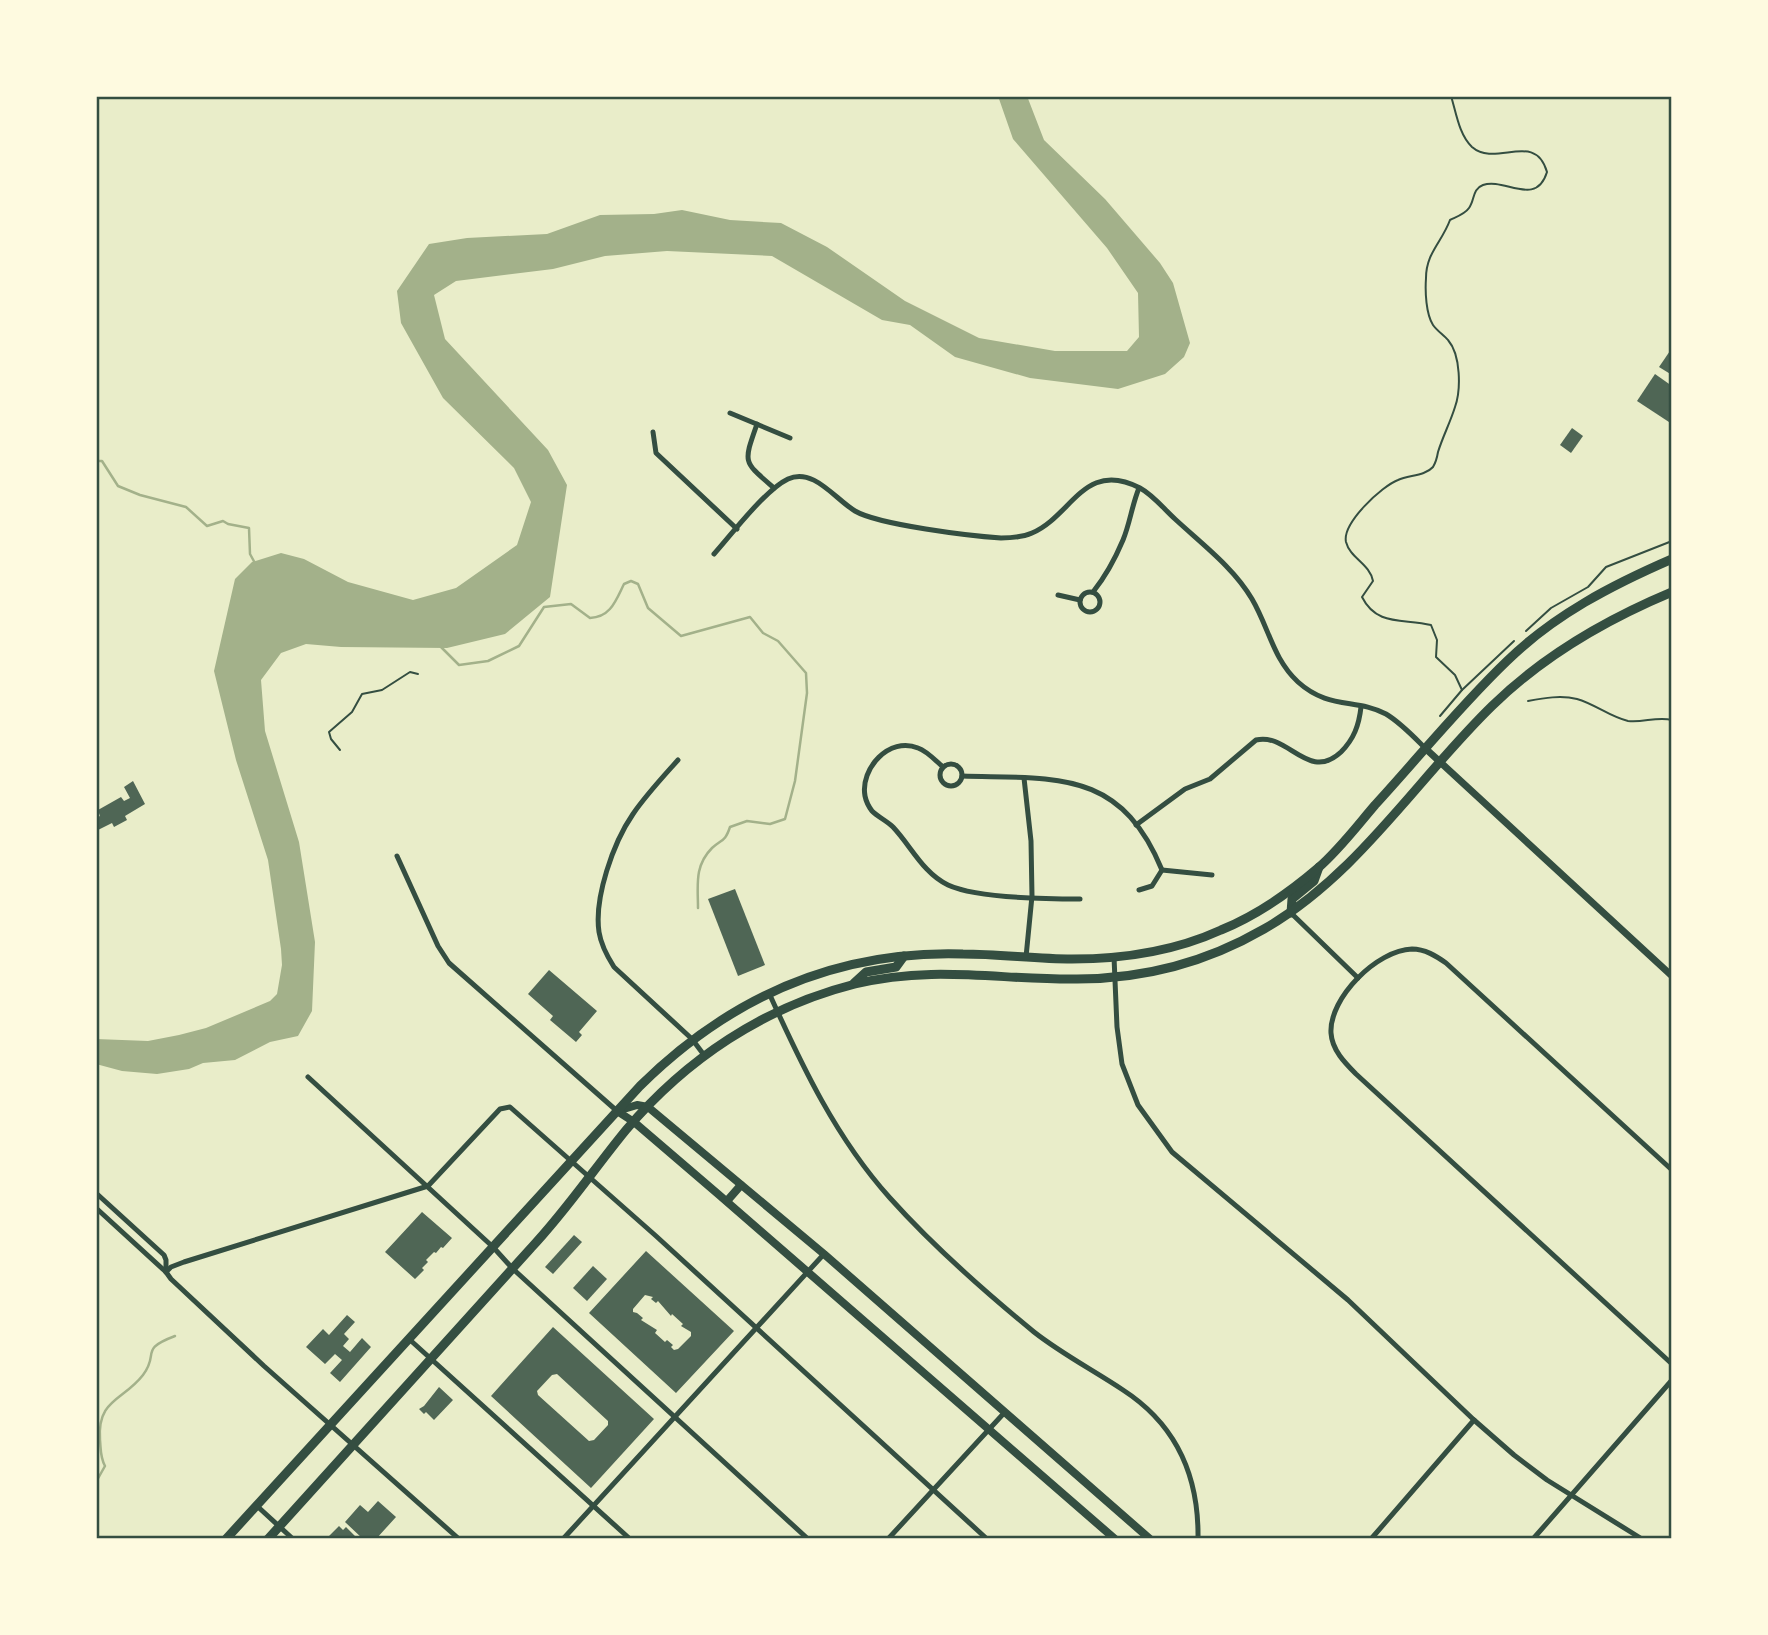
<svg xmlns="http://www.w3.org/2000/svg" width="1768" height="1635" font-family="'Playfair Display',serif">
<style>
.water{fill:#a3b18a}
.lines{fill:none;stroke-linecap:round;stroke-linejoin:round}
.stream{stroke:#a3b18a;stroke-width:2.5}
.building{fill:#4f6655;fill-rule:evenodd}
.path{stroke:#344e41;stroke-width:2}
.minor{stroke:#344e41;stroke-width:5}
.tertiary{stroke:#344e41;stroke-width:7}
.secondary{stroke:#344e41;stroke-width:8}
.primary{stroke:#344e41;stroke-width:9}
.neatline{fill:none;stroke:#344e41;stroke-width:2.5}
</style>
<rect width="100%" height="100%" fill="#e9edc9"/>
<polygon class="water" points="998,96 1027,96 1044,140 1105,199 1160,263 1173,283 1190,343 1184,357 1165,374 1118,389 1030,378 955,357 910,325 882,320 772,256 667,251 605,256 553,269 456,281 434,295 445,339 548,450 567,485 550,597 505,634 447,648 341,647 306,644 281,653 261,680 265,731 299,842 315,942 312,1011 298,1036 270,1042 235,1060 203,1063 189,1069 157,1074 122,1071 96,1064 96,1039 148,1041 179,1035 206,1028 237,1015 270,1001 277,994 282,965 281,949 268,860 236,760 214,671 235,579 252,562 281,553 304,559 348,582 413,600 456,588 517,545 531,502 514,468 443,398 401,323 397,291 429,244 467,238 547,234 600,215 654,214 682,210 730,220 781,223 827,247 905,301 979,338 1055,351 1127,351 1139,337 1138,293 1107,248 1013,139"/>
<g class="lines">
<g class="stream">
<polyline points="96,461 102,461 118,486 140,495 186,507 207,526 223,521 228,524 249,528 250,554 256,565"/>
<path d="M441 647 459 665 488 661 519 646 544 607 571 604 590 618C611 617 616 600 624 584L631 581 638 584 648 608 681 636 750 617 763 633 778 641 806 673 807 693 795 781 785 819 770 824 747 821 730 827C725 842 722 839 712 848 694 866 698 886 698 908"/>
<path d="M96 1482 105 1466C100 1457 101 1450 100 1440 97 1399 123 1401 143 1375 160 1353 138 1350 175 1336"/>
</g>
</g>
<g class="building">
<polygon points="1672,348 1672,375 1659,367"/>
<polygon points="1655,374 1672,386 1672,424 1637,401"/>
<polygon points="1572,428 1583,436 1571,453 1560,445"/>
<polygon points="133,781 145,804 125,816 127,820 114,827 112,823 96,831 96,818 100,816 98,810 121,797 124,801 130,798 124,787"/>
<polygon points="735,889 765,965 738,976 708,899"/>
<polygon points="549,970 597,1011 579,1032 582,1035 576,1042 550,1020 553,1016 528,994"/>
<polygon points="422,1212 452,1238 443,1248 441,1247 436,1253 434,1252 426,1260 428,1262 422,1268 424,1270 415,1279 385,1252"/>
<polygon points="574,1235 582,1242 553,1274 545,1267"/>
<path d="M646 1251 734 1331 676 1393 589 1313ZM645 1295 653 1297 651 1299 656 1303 658 1301 671 1316 672 1314 683 1324 681 1326 691 1332V1336L678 1349 674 1350 671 1347 673 1345 667 1340 665 1342 655 1333 657 1330 641 1320 643 1318 637 1313 633 1312V1309Z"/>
<polygon points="593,1266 607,1279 587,1301 573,1288"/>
<polygon points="347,1315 355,1322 344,1334 349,1339 343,1346 350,1352 362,1338 371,1347 340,1382 330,1373 342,1360 335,1354 325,1364 306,1347 323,1329 329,1335"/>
<path d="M553 1327 654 1419 591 1488 491 1396ZM557 1374 608 1421V1425L594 1440 589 1441 538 1395 537 1391 552 1375Z"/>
<polygon points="439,1387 453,1400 434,1420 426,1412 424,1414 419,1409 424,1406"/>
<polygon points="378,1501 396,1517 376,1539 363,1539 345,1522 360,1505 368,1512"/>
<polygon points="339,1526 343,1530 346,1527 358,1539 329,1539 328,1537"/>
</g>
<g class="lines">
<g class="path">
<path d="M1451 96C1456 112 1459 135 1472 147 1496 168 1535 130 1547 172 1536 208 1504 177 1483 185 1472 189 1475 200 1469 208 1465 214 1456 217 1450 220 1442 242 1426 253 1426 278 1425 292 1426 314 1433 325 1437 331 1444 335 1448 340 1461 355 1461 390 1455 407 1450 423 1443 436 1438 452 1437 458 1436 462 1433 467 1425 476 1409 475 1398 480 1382 486 1342 523 1346 542 1350 558 1370 564 1373 581L1362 597C1377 627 1404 618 1431 625L1437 640 1436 657 1455 675 1462 690"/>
<polyline points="1526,631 1551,608 1588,587 1606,567 1672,541"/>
<path d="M1528 701C1544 698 1561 695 1577 699 1595 704 1610 717 1628 721 1643 723 1657 716 1672 720"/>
<polyline points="1440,716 1462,690 1514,641"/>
<polyline points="340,750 331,739 329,732 352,712 362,694 382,690 410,672 418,674"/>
</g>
<g class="minor">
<polyline points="730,413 790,438"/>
<path d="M757 424C743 464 743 461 774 488"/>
<polyline points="653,432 656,453 737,529"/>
<path d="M714 554C731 535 765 490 788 479 813 467 835 499 855 511 879 525 971 536 1001 538 1011 538 1023 537 1032 533 1072 516 1084 459 1140 488 1153 495 1164 509 1175 519 1202 544 1234 568 1252 599 1269 628 1273 659 1298 682 1329 710 1356 698 1386 714 1401 723 1414 737 1426 749"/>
<circle cx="1090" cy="602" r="10"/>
<path d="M1093 592C1105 577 1115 559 1123 540 1130 523 1132 505 1139 488"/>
<polyline points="1058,595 1080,600"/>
<path d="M678 760C662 778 646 795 633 814 613 843 594 898 599 932 601 945 607 956 614 967L692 1039 704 1055"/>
<circle cx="951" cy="775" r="11"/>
<path d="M943 767C936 761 927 751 918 748 889 736 860 769 865 796 866 801 869 807 872 811 878 817 887 821 893 827 911 846 923 873 948 885 976 898 1047 899 1080 899"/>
<path d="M962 776C1055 779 1120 768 1162 870L1152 886 1139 890"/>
<polyline points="1024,778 1031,841 1032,896 1026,957"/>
<path d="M1136 825 1185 789 1210 779 1256 740C1288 732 1308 783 1341 752 1354 739 1359 725 1361 707"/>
<polyline points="397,856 438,946 449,963 617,1111"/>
<polyline points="1162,870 1212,875"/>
<polyline points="1291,913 1358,978"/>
<polyline points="1114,957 1117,1027 1122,1064 1138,1105 1172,1152 1348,1300 1474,1420 1514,1455 1547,1480 1642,1539"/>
<path d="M769 993C802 1066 836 1138 890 1198 933 1246 984 1291 1034 1332 1062 1354 1093 1370 1123 1390 1177 1425 1199 1476 1198 1539"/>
<polyline points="308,1077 493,1247 513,1269 808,1539"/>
<path d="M1672 1170 1446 963C1436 956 1425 949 1412 949 1377 950 1329 998 1331 1033 1332 1050 1345 1063 1356 1074L1672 1364"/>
<polyline points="96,1193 164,1255 166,1260 166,1272"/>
<polyline points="96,1208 166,1272 171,1279 264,1366 459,1539"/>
<polyline points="166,1272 171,1267 184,1262 428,1186 500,1109 510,1107 656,1236 987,1539"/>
<polyline points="409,1339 630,1539"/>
<polyline points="257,1506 293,1539"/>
<polyline points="563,1539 824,1254"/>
<polyline points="888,1539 1005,1412"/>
<polyline points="1371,1539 1474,1420"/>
<polyline points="1533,1539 1672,1380"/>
</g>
<polyline class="tertiary" points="1426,749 1672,976"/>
<g class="secondary">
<polyline points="617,1111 637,1105 648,1107 824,1254 1150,1539"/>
<polyline points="617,1111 634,1122 718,1194 1115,1539"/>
<polyline points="727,1201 741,1185"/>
</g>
<g class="primary">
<polyline points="1291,913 1292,899 1314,881 1319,867"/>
<polyline points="854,983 866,972 896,967 904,956"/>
<path d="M226 1539 640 1086C729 998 836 950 963 954 999 954 1036 959 1072 959 1122 959 1175 951 1221 930 1255 916 1290 892 1318 868 1339 850 1357 826 1375 805 1419 757 1460 706 1507 661 1554 615 1612 585 1672 559"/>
<path d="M268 1539C356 1442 444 1345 531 1248 566 1211 594 1169 626 1130 686 1059 764 1007 855 984 934 965 999 980 1077 979 1143 979 1207 962 1264 929 1358 875 1416 780 1492 706 1544 655 1605 620 1672 592"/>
</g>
</g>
<rect width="1768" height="1635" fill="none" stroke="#fefae0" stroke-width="196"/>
<rect x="98" y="98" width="1572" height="1439" class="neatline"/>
</svg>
